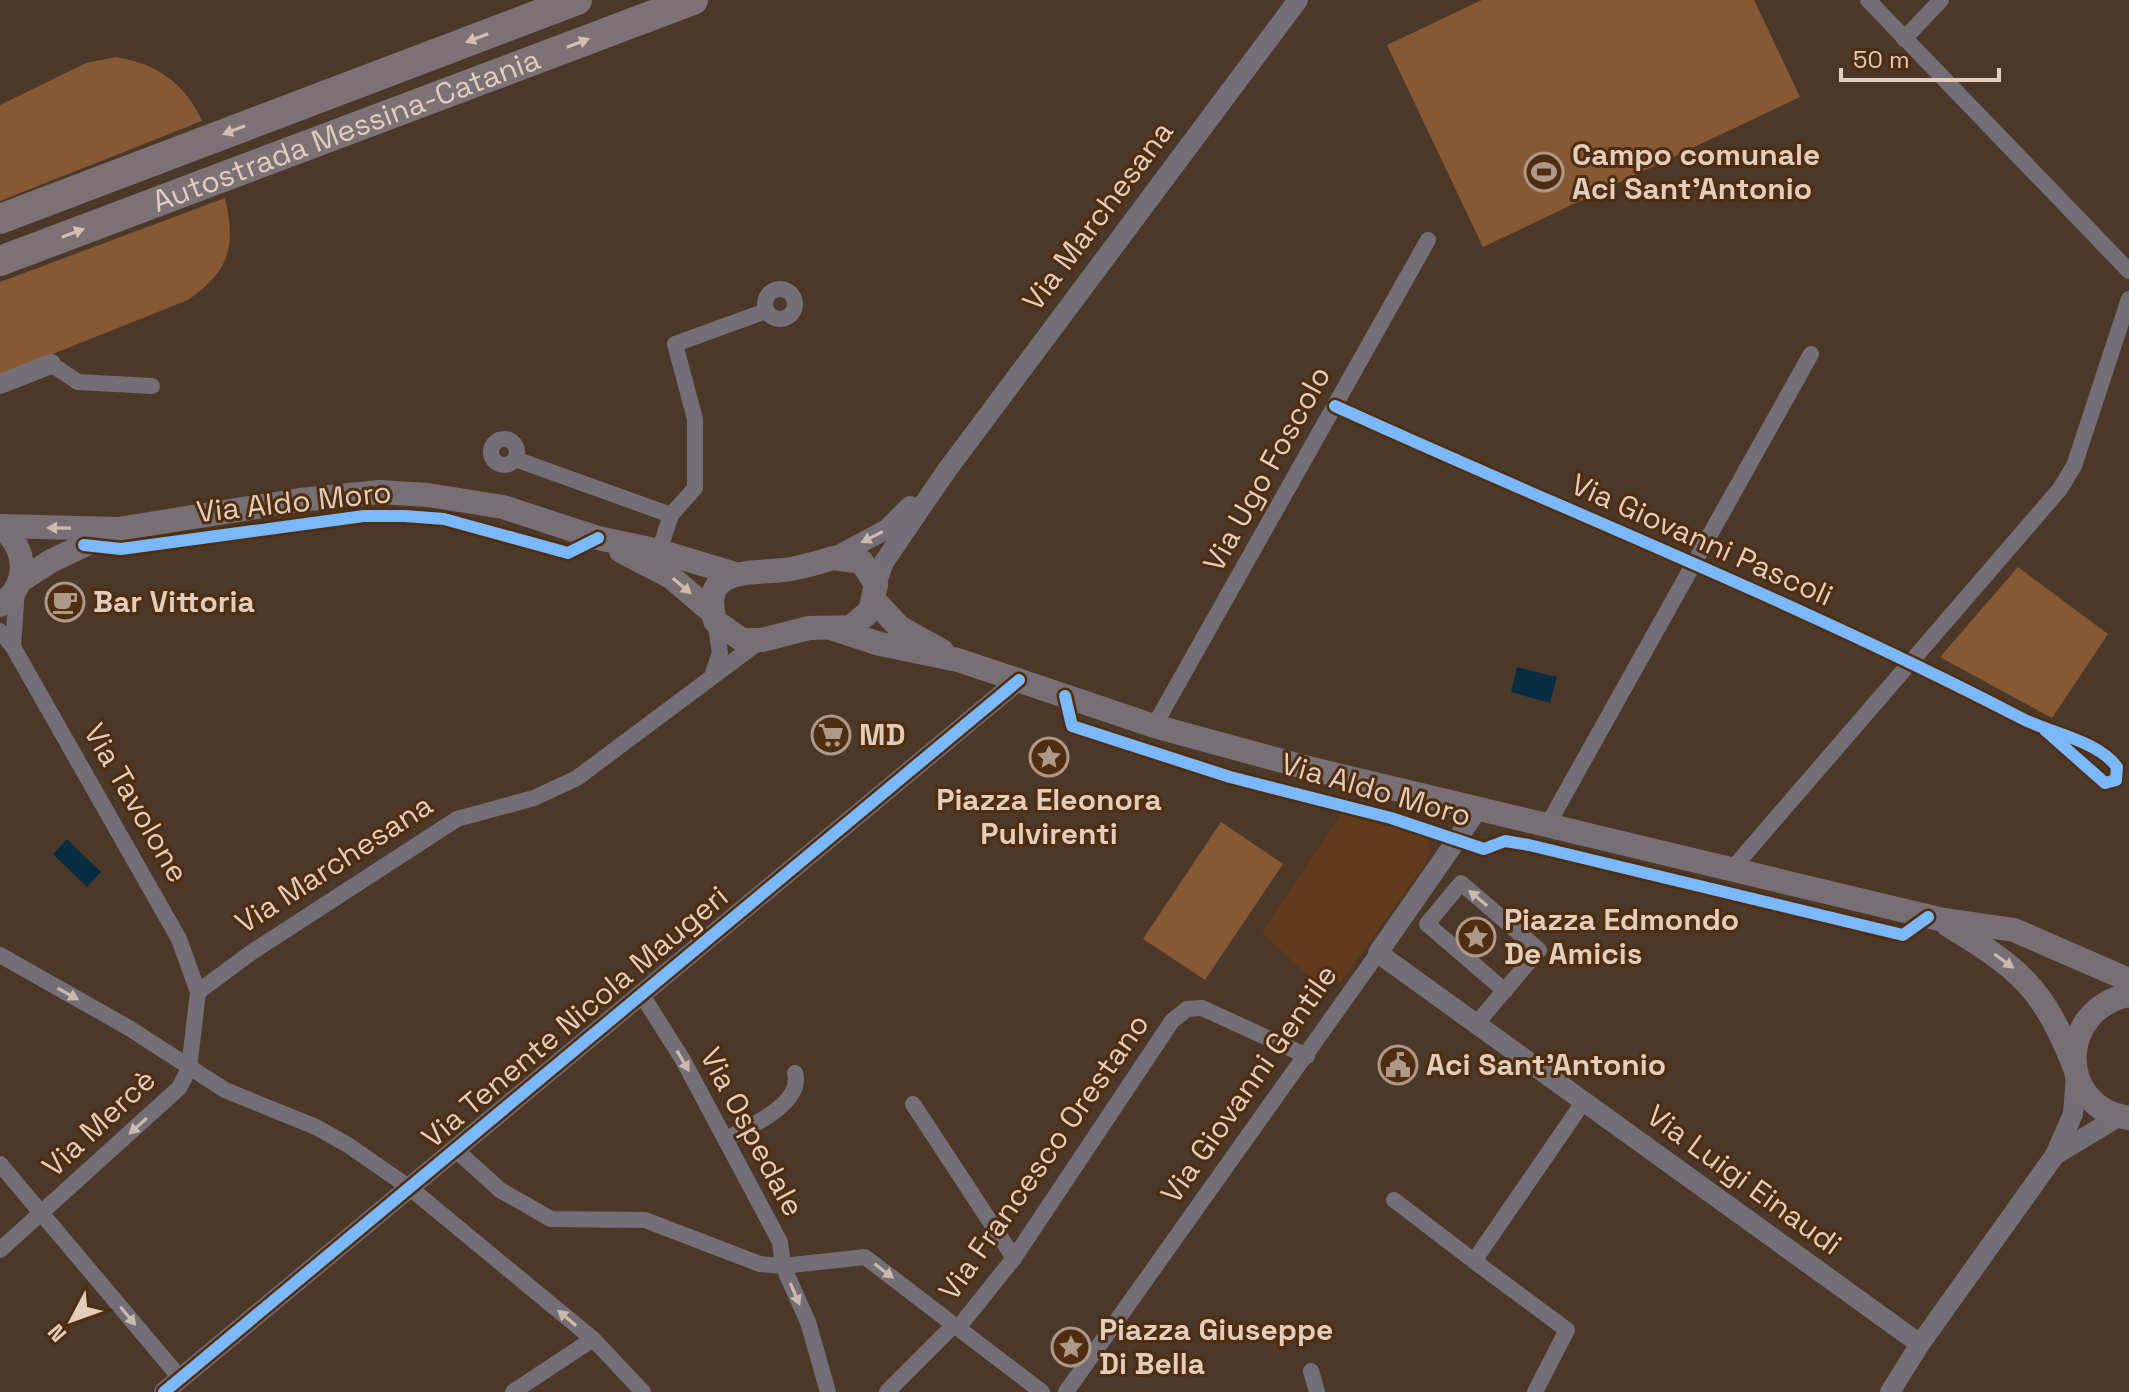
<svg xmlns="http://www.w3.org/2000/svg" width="2129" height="1392" font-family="'Space Grotesk',sans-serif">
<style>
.built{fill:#623b1d}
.green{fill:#875834}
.water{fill:#092d40}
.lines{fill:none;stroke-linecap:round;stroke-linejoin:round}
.minor{stroke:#746e76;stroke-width:16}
.tertiary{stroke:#746e76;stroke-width:20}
.secondary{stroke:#776f74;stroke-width:24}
.motorway{stroke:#7c7276;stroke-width:30}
.cycleway-casing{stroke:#4f2d10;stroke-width:17}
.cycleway{stroke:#7ab7fb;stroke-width:12}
.oneway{fill:#d4bfb2}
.oneway2{fill:#cdbaae}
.oneway3{fill:#cdbaaf}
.labels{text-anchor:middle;stroke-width:6;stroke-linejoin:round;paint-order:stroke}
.street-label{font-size:30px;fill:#e3cdbd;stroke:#4f2d10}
.poi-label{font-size:30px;font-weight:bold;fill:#e3cdbd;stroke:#4f2d10;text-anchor:start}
</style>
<rect width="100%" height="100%" fill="#4c3829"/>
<polygon class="built" points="1344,810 1420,829 1426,835 1430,851 1425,864 1341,982 1324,974 1316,984 1262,932"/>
<g class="green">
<polygon points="1482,0 1754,0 1800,97 1483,247 1387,45"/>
<path d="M116 57C157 64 185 83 202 121L0 201V105L86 63Z"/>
<path d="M225 198C236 248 230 270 188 300L0 375V282Z"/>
<polygon points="2018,567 2108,634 2052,718 1940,657"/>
<polygon points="1221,822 1283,864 1205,980 1143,939"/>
</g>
<g class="water">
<polygon points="1517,667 1557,677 1550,703 1511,692"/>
<polygon points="67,839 101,872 87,887 53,854"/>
</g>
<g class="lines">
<g class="minor">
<polyline points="1868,0 2129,271"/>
<polyline points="1904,39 1941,0"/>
<circle cx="780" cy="304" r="15"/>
<polyline points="51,364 78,382 152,386"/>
<path d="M1335 406C1563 510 1798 602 2021 718 2049 733 2097 740 2117 767L2116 780 2105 783 2045 730"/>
<circle cx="504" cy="452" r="13"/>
<polyline points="515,459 671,515"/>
<polyline points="659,551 671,515 695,488 695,419 675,344 766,311"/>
<polyline points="0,631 13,647 179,939 198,992 189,1069 179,1088 0,1250"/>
<polyline points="13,647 17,589"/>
<polyline points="713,673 720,653 715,621"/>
<polyline points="1154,726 1428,240"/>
<polyline points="1547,826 1811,354"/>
<polyline points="1733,868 2060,489 2074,466 2129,299"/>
<polyline points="0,955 129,1028 225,1090 316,1127 348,1145 410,1188 593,1339 643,1392"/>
<polyline points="198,992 252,952 457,819 534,798 577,778 759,642"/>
<polyline points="642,995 683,1060 780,1242 783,1266 808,1322 828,1392"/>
<polyline points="1477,1023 1539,950 1461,883 1427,924 1505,991"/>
<polyline points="913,1104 1014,1258"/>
<path d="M726 1139C747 1128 804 1104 795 1073"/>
<polyline points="456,1150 500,1190 551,1219 645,1220 760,1264 783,1266 865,1257 1042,1392"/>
<polyline points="0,1164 181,1379"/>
<polyline points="1394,1200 1474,1261"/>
<polyline points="958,1328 1014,1258 1172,1021 1187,1009 1202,1008 1307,1056"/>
<polyline points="1311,1371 1317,1392"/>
<polyline points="513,1392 593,1339"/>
<polyline points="887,1392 954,1325"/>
<polyline points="1066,1392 1378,953"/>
<polyline points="1535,1392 1567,1330 1474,1261 1584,1101"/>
</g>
<g class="tertiary">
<polyline points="0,384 51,364"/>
<polyline points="833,558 887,529 910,506"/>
<polyline points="876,585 884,562 947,470 1298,0"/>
<polyline points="1478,809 1378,953 1920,1344"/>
<polyline points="2055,1155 2120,1116"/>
<polyline points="164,1392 1019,680"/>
<polyline points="1890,1392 1920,1344 2055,1155 2073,1114 2076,1074"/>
</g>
<g class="secondary">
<polyline points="0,526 118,529 300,500 379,492 428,495 503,507 598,538 659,551 732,573"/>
<path d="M0 526C27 548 31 584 0 605"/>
<polyline points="621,551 671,577 713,613"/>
<path d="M833 558 862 562 876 585 870 611 851 627 809 628 762 640H742L715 621C700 567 748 574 784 570 800 568 817 563 833 558Z"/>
<polyline points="20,581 51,561 114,531"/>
<polyline points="874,600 899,627 942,651"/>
<polyline points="834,629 880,644 958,660 1154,726 1308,768 1939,919 2014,930 2129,980"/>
<path d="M1948 925C2020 969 2043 987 2075 1068"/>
<path d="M2129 995C2057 1009 2056 1108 2129 1118"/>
</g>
<g class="motorway">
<polyline points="0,219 577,0"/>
<path id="s1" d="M0 261 693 0"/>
</g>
<defs>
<g id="cycleway">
<path d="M1335 406C1563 510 1798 602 2021 718 2049 733 2097 740 2117 767L2116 780 2105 783 2045 730"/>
<polyline points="84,545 121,549 364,516 405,516 444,519 568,553 598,538"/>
<polyline points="1065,696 1072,726 1230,777 1391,818 1484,849 1505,841 1529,845 1903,935 1928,917"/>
<polyline points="164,1392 1019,680"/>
</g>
</defs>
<use href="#cycleway" class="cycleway-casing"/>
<use href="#cycleway" class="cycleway"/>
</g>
<defs><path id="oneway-solid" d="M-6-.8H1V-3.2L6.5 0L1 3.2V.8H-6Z" transform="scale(2)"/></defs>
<g class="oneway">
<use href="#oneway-solid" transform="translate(477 38) rotate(159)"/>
<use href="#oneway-solid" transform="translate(578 43) rotate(-21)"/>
<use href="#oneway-solid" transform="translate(234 130) rotate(159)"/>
<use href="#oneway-solid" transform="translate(73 233) rotate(-21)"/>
</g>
<g class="oneway2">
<use href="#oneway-solid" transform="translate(59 528) rotate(-179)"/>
<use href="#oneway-solid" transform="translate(682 586) rotate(40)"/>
<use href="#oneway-solid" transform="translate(2004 961) rotate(36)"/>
</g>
<g class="oneway3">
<use href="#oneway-solid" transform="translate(872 537) rotate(153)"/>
<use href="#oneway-solid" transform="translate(1478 898) rotate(-140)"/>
<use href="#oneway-solid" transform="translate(68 994) rotate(29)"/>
<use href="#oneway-solid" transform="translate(683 1061) rotate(60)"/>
<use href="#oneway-solid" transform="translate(138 1126) rotate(138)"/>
<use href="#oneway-solid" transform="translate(884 1271) rotate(37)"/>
<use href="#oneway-solid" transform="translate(795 1294) rotate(67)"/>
<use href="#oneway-solid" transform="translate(128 1316) rotate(50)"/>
<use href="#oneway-solid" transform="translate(567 1318) rotate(-140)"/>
</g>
<defs>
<symbol id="stadium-ring" viewBox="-11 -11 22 22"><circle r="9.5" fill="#4f2d10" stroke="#ae9989" stroke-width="1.5"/><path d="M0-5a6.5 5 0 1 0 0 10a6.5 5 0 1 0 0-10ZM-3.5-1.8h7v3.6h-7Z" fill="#ae9989"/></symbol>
<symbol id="cafe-ring" viewBox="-11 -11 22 22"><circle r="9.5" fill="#4f2d10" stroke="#ae9989" stroke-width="1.5"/><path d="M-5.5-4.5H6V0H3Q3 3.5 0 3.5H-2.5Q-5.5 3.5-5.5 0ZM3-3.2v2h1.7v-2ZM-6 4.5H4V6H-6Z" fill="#ae9989"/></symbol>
<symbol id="supermarket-ring" viewBox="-11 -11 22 22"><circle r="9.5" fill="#4f2d10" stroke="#ae9989" stroke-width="1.5"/><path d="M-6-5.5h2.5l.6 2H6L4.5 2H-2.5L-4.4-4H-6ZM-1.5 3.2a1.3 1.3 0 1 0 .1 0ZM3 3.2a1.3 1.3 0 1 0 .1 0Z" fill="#ae9989"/></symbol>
<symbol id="sight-ring" viewBox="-11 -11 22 22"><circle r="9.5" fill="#4f2d10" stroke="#ae9989" stroke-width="1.5"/><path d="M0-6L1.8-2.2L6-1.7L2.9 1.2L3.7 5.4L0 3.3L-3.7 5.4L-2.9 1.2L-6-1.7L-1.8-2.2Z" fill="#ae9989"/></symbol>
<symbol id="civic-ring" viewBox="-11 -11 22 22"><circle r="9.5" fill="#4f2d10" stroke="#ae9989" stroke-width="1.5"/><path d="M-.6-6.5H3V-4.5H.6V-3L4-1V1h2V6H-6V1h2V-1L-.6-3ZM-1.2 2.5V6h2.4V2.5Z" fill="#ae9989"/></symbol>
</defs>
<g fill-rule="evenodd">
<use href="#stadium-ring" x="1522" y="150" width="44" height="44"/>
<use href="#cafe-ring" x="43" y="580" width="44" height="44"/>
<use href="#supermarket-ring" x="809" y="713" width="44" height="44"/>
<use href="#sight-ring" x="1027" y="735" width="44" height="44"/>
<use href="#sight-ring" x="1454" y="915" width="44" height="44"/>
<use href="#civic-ring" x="1376" y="1043" width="44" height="44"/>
<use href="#sight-ring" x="1049" y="1325" width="44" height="44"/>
</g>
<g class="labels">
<g class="street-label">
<text dy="10" stroke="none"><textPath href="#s1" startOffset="370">Autostrada Messina-Catania</textPath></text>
<text transform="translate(1098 216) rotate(-53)" y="10">Via Marchesana</text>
<text transform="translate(1267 469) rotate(-61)" y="10">Via Ugo Foscolo</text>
<text transform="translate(294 502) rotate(-6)" y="10">Via Aldo Moro</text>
<text transform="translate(1702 540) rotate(24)" y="10">Via Giovanni Pascoli</text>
<text transform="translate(1376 790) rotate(16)" y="10">Via Aldo Moro</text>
<text transform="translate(136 803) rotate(60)" y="10">Via Tavolone</text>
<text transform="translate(334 864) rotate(-33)" y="10">Via Marchesana</text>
<text transform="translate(575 1017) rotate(-40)" y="10">Via Tenente Nicola Maugeri</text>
<text transform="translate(1249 1084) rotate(-55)" y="10">Via Giovanni Gentile</text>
<text transform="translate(99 1123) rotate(-43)" y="10">Via Mercè</text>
<text transform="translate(752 1132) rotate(62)" y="10">Via Ospedale</text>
<text transform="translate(1044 1157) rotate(-55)" y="10">Via Francesco Orestano</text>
<text transform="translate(1744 1180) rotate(36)" y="10">Via Luigi Einaudi</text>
</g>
<g class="poi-label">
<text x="1572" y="165">Campo comunale<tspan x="1572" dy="34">Aci Sant'Antonio</tspan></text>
<text x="93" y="612">Bar Vittoria</text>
<text x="859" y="745">MD</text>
<text x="1049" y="810" text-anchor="middle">Piazza Eleonora<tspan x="1049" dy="34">Pulvirenti</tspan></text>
<text x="1504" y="930">Piazza Edmondo<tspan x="1504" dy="34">De Amicis</tspan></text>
<text x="1426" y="1075">Aci Sant'Antonio</text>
<text x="1099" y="1340">Piazza Giuseppe<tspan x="1099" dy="34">Di Bella</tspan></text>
</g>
</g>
<g transform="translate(72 1320) rotate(229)" stroke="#4f2d10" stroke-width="6" paint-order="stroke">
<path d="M0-6L14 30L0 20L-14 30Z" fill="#e3cdbd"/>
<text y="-12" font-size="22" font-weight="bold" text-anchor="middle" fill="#e3cdbd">N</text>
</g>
<path d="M1841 68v12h158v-12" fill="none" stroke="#e3cdbd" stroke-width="4"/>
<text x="1853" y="68" font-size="24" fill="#e3cdbd" stroke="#4f2d10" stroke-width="6" paint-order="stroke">50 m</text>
</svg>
